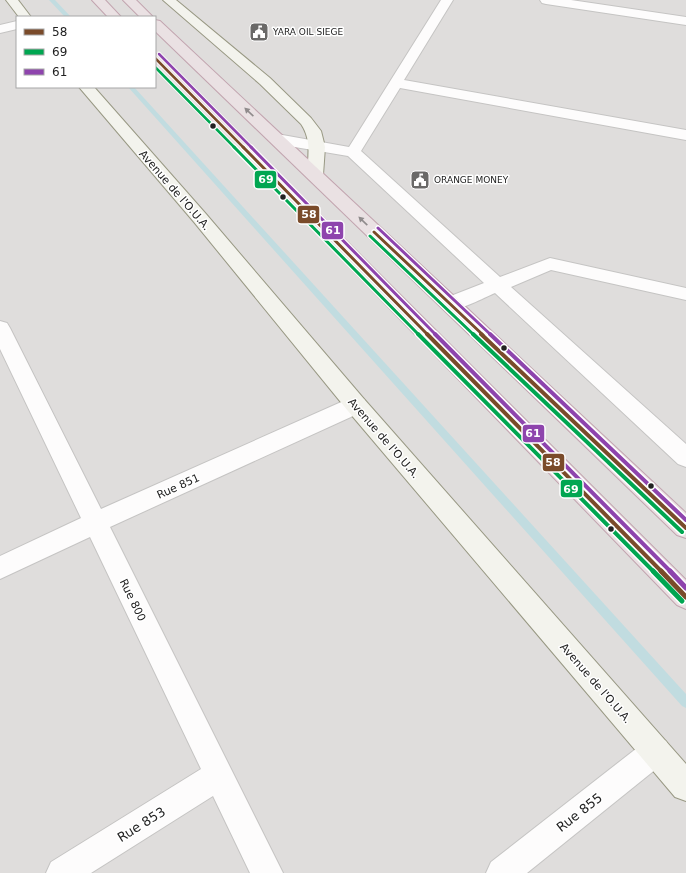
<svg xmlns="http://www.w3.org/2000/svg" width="686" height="873" font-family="'DejaVu Sans',sans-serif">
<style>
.residential{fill:#dfdddc;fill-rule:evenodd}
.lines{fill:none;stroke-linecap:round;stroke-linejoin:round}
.stream{fill:#c1dce0;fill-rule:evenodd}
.street-casing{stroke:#c5c4c3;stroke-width:2}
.secondary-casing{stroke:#989883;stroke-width:2}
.highway-casing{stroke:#c2a4af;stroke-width:2}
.street{fill:#fdfcfc;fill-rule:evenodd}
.secondary{fill:#f3f3ed;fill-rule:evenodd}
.highway{fill:#eae1e3;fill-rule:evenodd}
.bus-1-far3-casing{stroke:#fff;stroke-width:4.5}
.bus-1-far2-casing{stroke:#fff;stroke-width:5.5}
.bus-1-far1-casing{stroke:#fff;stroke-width:7}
.bus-1-casing{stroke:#fff;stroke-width:8}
.bus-2-far3-casing{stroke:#fff;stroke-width:4.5}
.bus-2-far2-casing{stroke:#fff;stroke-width:5.5}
.bus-2-far1-casing{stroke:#fff;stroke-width:7}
.bus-2-casing{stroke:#fff;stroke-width:8}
.bus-3-far3-casing{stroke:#fff;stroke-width:4.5}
.bus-3-far2-casing{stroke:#fff;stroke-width:5.5}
.bus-3-far1-casing{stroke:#fff;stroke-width:7}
.bus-3-casing{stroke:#fff;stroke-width:8}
.bus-1-far3{stroke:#7a4b2a;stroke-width:2.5}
.bus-1-far2{stroke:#7a4b2a;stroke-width:3}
.bus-1-far1{stroke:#7a4b2a;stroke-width:4}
.bus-1{stroke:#7a4b2a;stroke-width:5}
.bus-2-far3{stroke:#00a651;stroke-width:2.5}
.bus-2-far2{stroke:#00a651;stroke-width:3}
.bus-2-far1{stroke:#00a651;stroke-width:4}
.bus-2{stroke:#00a651;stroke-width:5}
.bus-3-far3{stroke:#8e44ad;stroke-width:2.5}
.bus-3-far2{stroke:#8e44ad;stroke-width:3}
.bus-3-far1{stroke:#8e44ad;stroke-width:4}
.bus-3{stroke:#8e44ad;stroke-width:5}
.oneway{fill:#908b8c}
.bus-dot{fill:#222;stroke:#fff;stroke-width:1.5}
.labels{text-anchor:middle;stroke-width:3;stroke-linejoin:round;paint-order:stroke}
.far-poi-label{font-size:9px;fill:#222;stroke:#fff;text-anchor:start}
.street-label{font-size:11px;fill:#222;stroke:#fff}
.near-street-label{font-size:13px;fill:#222;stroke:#fff}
.line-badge{stroke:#fff;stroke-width:1.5}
.badge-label{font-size:11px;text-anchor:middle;font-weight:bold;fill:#fff}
</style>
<rect width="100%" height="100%" fill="#efedeb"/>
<path class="residential" d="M0 0H686V873H0ZM17 17H155V87H17Z"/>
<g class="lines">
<g class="stream">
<polygon points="49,0 55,0 71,17 65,17"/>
<polygon points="128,87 134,87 686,694 686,708 682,706"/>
</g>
<defs>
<g id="street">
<path d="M441 0H453L404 80 686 130V140L400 88 361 151 500 277 550 258 686 288V300L551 270 511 287 686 444V467L678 464 495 293C481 299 457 313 443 309L440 304 443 299 484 283 348 156 277 144 272 142 269 139 272 136 277 134 349 147Z"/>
<polygon points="540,0 571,0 686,17 686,25 546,4 542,3"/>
<polygon points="17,21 17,29 0,33 0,25"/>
<polygon points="0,321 7,323 10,328 101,509 348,399 356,397 364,399 367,405 364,411 110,527 283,873 250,873 213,796 91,873 46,873 51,862 201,769 90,537 0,579 0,556 81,518 0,349"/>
<polygon points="656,736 666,741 671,751 666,761 527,873 486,873 491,862 646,741"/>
</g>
<g id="secondary">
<polygon points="6,0 18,0 31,17 19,17"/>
<path d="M163 0H176L270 78 311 118 321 131 325 147 323 175 321 178 315 180 309 178 307 175C308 157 312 140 301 124L260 84Z"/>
<polygon points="79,87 94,87 206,214 364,399 686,764 686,801 675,797 348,411 194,222"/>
</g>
<g id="highway">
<polygon points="92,0 105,0 121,17 108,17"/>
<polygon points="123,0 136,0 153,17 140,17"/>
<polygon points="155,20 160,21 686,513 686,538 677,535 155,31"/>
<polygon points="155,54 160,55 686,580 686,609 677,605 155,66"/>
</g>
</defs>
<use href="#street" class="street-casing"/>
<use href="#secondary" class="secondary-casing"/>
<use href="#highway" class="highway-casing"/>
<use href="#street" class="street"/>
<use href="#secondary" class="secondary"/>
<use href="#highway" class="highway"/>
<defs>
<polyline id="bus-1-far3" points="155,58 244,148"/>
<g id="bus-1-far2">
<polyline points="243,147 428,335"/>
<polyline points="374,232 483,335"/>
</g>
<g id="bus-1-far1">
<polyline points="427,334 662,572"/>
<polyline points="481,334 686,528"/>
</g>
<polyline id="bus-1" points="661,571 686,597"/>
<polyline id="bus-2-far3" points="155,67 235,148"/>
<g id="bus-2-far2">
<polyline points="234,147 419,335"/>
<polyline points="370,236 474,335"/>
</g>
<g id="bus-2-far1">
<polyline points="418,334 654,572"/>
<polyline points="473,334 682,532"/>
</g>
<polyline id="bus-2" points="653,571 682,601"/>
<polyline id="bus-3-far3" points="159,54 252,148"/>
<g id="bus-3-far2">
<polyline points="251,147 436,335"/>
<polyline points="378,228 491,335"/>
</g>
<g id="bus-3-far1">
<polyline points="435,334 671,572"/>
<polyline points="490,334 686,520"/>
</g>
<polyline id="bus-3" points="670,571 686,588"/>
</defs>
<use href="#bus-1-far3" class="bus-1-far3-casing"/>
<use href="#bus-1-far2" class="bus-1-far2-casing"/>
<use href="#bus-1-far1" class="bus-1-far1-casing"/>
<use href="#bus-1" class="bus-1-casing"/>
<use href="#bus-2-far3" class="bus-2-far3-casing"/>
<use href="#bus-2-far2" class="bus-2-far2-casing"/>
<use href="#bus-2-far1" class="bus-2-far1-casing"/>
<use href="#bus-2" class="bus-2-casing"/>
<use href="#bus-3-far3" class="bus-3-far3-casing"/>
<use href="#bus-3-far2" class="bus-3-far2-casing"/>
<use href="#bus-3-far1" class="bus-3-far1-casing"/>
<use href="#bus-3" class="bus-3-casing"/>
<use href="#bus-1-far3" class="bus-1-far3"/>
<use href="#bus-1-far2" class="bus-1-far2"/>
<use href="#bus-1-far1" class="bus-1-far1"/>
<use href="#bus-1" class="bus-1"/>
<use href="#bus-2-far3" class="bus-2-far3"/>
<use href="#bus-2-far2" class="bus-2-far2"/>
<use href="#bus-2-far1" class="bus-2-far1"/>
<use href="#bus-2" class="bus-2"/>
<use href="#bus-3-far3" class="bus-3-far3"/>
<use href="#bus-3-far2" class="bus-3-far2"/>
<use href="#bus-3-far1" class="bus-3-far1"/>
<use href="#bus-3" class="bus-3"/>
</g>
<defs><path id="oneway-solid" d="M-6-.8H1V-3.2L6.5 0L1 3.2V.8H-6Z"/></defs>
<g class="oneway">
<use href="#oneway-solid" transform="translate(249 112) rotate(-137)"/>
<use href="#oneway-solid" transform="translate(363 221) rotate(-136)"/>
</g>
<defs>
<symbol id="civic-square" viewBox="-11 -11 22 22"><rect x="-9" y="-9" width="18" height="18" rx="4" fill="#6a6968" stroke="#fff"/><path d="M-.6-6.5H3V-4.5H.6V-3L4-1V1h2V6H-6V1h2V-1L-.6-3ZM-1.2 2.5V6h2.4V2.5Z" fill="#fff"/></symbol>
</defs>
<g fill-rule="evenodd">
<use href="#civic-square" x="248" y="21" width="22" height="22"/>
<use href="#civic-square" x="409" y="169" width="22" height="22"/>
</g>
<g class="bus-dot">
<circle cx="213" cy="126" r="3.5"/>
<circle cx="283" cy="197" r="3.5"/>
<circle cx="504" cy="348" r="3.5"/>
<circle cx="651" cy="486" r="3.5"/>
<circle cx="611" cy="529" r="3.5"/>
</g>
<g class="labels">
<g class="far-poi-label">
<text x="273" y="35">YARA OIL SIEGE</text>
<text x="434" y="183">ORANGE MONEY</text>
</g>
<g class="street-label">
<text transform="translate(175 190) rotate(49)" y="4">Avenue de l'O.U.A.</text>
<text transform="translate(384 438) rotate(49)" y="4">Avenue de l'O.U.A.</text>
<text transform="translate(178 486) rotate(-24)" y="4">Rue 851</text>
<text transform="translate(133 600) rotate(64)" y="4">Rue 800</text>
<text transform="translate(596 683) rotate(49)" y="4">Avenue de l'O.U.A.</text>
</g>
<g class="near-street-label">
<text transform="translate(579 812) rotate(-38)" y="5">Rue 855</text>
<text transform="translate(141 824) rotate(-32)" y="5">Rue 853</text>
</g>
</g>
<g class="line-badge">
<rect x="254" y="170" width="23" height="19" rx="4" fill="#00a651"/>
<rect x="297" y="205" width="23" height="19" rx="4" fill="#7a4b2a"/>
<rect x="321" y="221" width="23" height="19" rx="4" fill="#8e44ad"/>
<rect x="522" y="424" width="23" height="19" rx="4" fill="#8e44ad"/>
<rect x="542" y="453" width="23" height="19" rx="4" fill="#7a4b2a"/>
<rect x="560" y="479" width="23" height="19" rx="4" fill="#00a651"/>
</g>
<g class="badge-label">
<text x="266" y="183">69</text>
<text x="309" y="218">58</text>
<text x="333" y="234">61</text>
<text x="533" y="437">61</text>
<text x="553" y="466">58</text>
<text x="571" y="493">69</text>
</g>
<rect x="16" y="16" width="140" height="72" fill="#ffffff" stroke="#a7a7a7"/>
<rect x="24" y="29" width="20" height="6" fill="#7a4b2a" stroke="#a7a7a7"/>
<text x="52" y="36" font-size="12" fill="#222222">58</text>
<rect x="24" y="49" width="20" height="6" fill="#00a651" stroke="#a7a7a7"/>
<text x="52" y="56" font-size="12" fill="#222222">69</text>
<rect x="24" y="69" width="20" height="6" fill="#8e44ad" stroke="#a7a7a7"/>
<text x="52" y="76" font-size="12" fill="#222222">61</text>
</svg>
